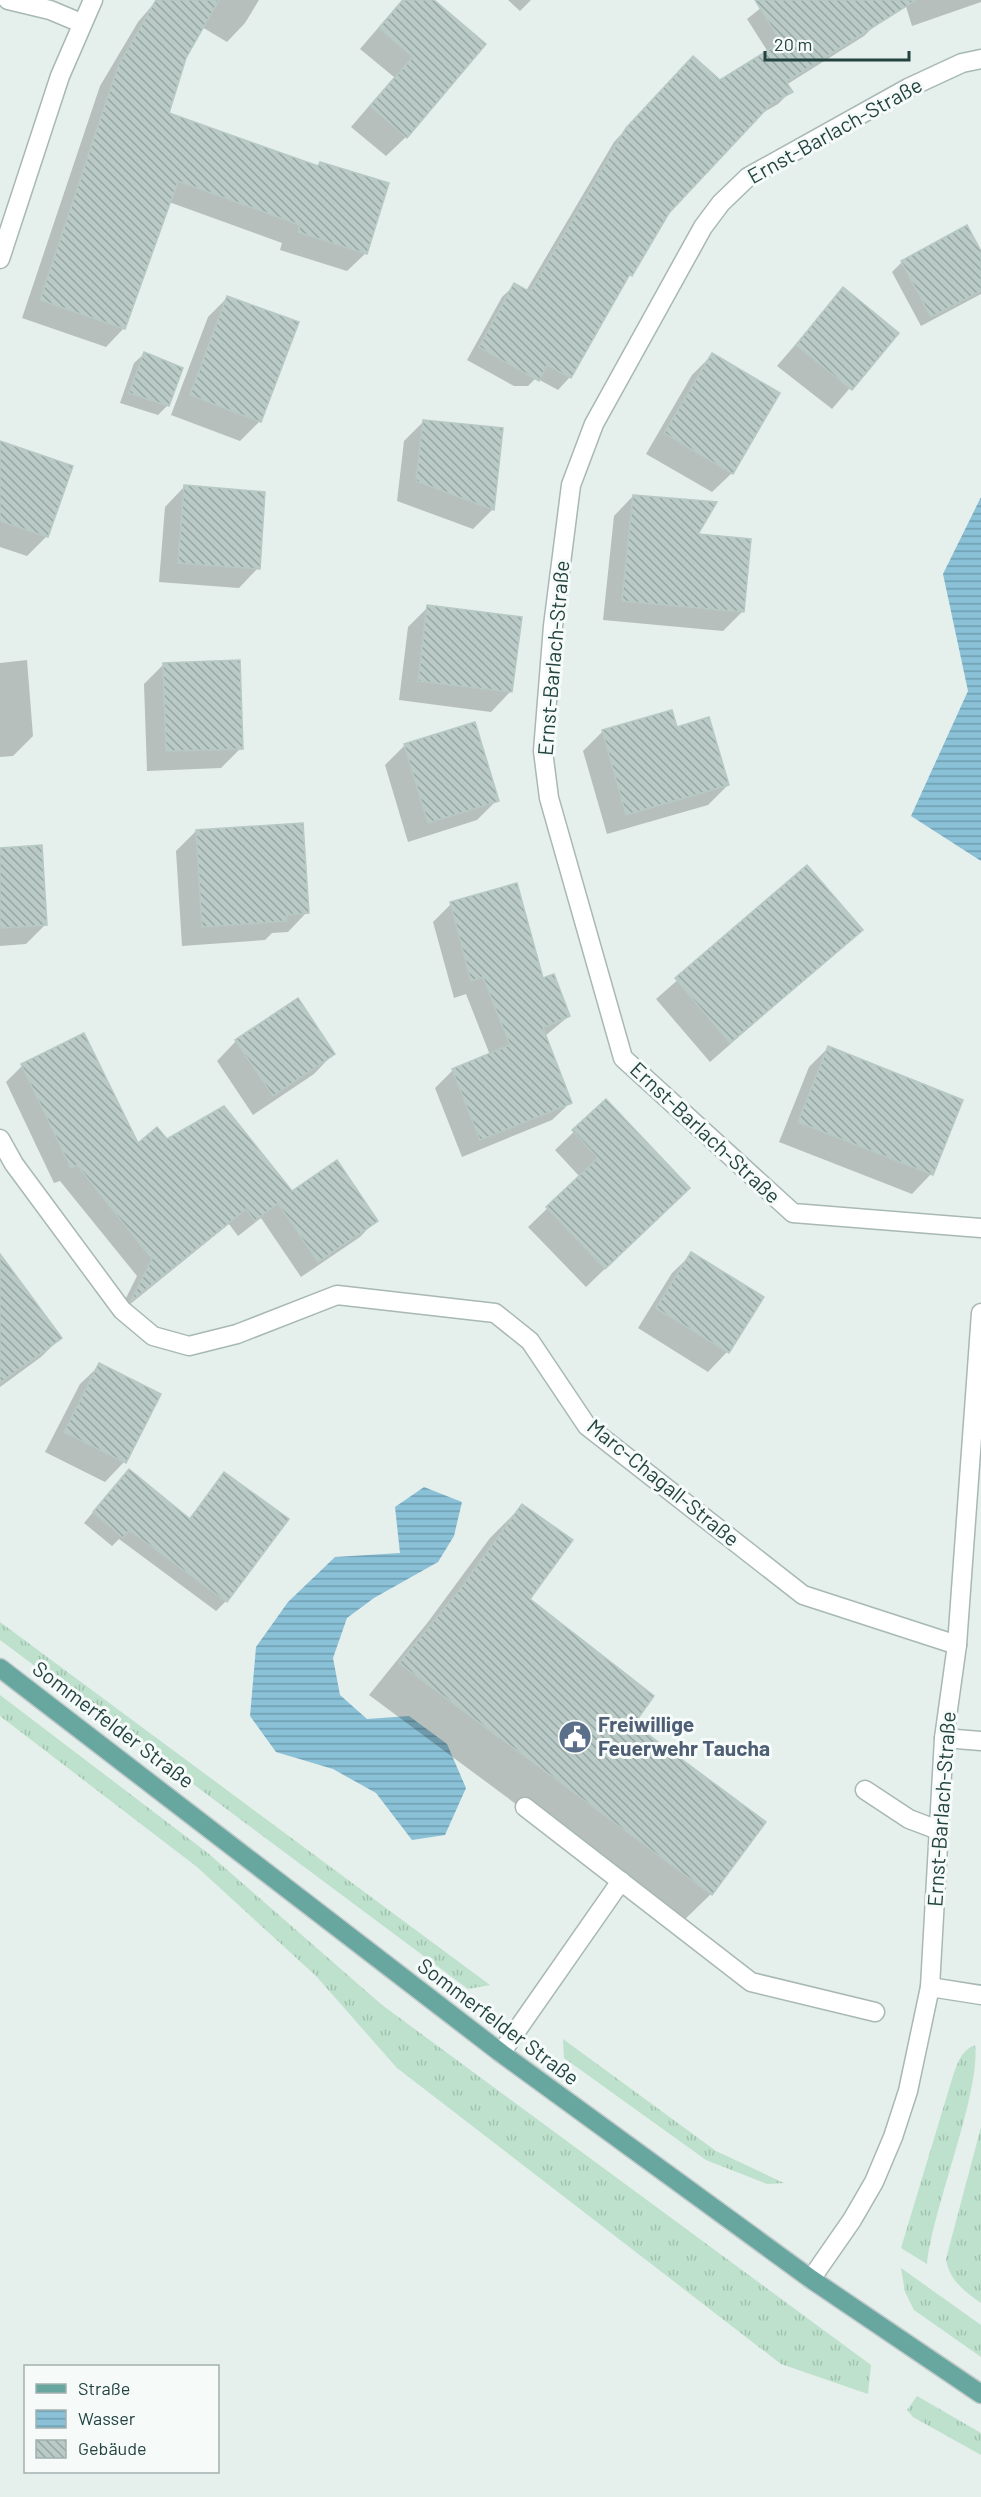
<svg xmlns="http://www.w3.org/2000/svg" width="981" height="2497" font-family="Barlow,sans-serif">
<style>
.grass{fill:url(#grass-tufts)}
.water{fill:url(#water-rules)}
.shadow{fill:#0003}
.building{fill:url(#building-back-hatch);stroke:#b7c9c4;stroke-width:1.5}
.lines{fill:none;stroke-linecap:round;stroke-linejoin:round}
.minor-casing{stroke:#a7b8b5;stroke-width:21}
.major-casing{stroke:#c1cac9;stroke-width:21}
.minor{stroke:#fff;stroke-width:18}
.major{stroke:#67a7a0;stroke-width:18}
.labels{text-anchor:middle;stroke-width:6;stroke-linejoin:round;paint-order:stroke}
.street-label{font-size:21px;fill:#22433f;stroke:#f6fbf9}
.service-label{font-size:21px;font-weight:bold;fill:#4e5e75;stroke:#f6fbf9;text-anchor:start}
</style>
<defs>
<pattern id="grass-tufts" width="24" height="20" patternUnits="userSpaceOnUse" patternTransform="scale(1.5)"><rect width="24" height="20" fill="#bde1cc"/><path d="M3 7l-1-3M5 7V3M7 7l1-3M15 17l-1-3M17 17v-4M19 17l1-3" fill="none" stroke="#a2c2b0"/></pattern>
<pattern id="water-rules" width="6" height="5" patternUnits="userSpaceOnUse" patternTransform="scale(1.5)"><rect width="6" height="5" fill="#8ac1d7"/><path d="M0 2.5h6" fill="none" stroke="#709eb0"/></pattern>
<pattern id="building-back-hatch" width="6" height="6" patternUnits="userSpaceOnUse" patternTransform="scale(1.5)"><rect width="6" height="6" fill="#bacac6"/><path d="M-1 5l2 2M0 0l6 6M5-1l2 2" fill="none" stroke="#97a6a2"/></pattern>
</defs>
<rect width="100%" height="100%" fill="#e5efec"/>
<g class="grass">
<polygon points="0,1622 490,1985 468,1989 0,1640"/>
<polygon points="0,1695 209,1854 382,2005 871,2365 868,2394 781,2364 397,2068 316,1976 197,1867 0,1716"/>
<polygon points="563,2039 716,2151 784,2183 767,2184 706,2160 564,2058"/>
<path d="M975 2045C981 2092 933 2207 927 2264L901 2248 952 2079C957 2065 960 2051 975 2045Z"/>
<path d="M981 2127V2303C964 2291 949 2280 946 2259Z"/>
<polygon points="901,2268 981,2325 981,2357 914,2310 905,2292"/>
<polygon points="917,2396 981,2433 981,2455 913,2417 907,2410"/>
</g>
<g class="water">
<polygon points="981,497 981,861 911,816 968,691 943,574"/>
<polygon points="424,1487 462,1502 454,1536 438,1562 374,1598 347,1618 333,1658 340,1695 367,1719 409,1716 447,1744 466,1788 445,1835 412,1840 376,1793 333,1769 276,1752 250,1716 256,1647 288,1602 335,1557 400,1553 395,1507"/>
</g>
<g class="shadow">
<polygon points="157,0 259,0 245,23 227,42 202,27 185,58 167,114 316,167 320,164 366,253 347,271 280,250 282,243 169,202 124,328 106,347 22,318 100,86 138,22"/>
<polygon points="402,0 432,0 406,137 386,156 351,127 394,77 360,49"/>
<polygon points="508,0 531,0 520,11"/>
<polygon points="771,0 862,0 877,23 864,36 786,85 791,91 778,104 759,115 667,212 624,281 570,377 558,390 536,378 528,386 514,386 467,360 502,297 515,285 526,291 614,142 681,70 719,82 768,52 747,19"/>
<polygon points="904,0 981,0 981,2 912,26"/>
<polygon points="981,254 981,294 921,326 892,272 902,262"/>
<polygon points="843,289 897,333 832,409 777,366"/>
<polygon points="228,297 260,421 240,441 171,415 208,317"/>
<polygon points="144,354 168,405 158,415 120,403 134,363"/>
<polygon points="712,355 732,473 712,492 646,454 692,375"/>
<polygon points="424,421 501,429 492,510 473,529 397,501 404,441"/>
<polygon points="0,442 71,467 46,537 27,556 0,547"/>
<polygon points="184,487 258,568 239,588 159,582 165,507"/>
<polygon points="633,496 696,535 743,611 723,631 603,620 614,516"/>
<polygon points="428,607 510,692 491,712 399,700 408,627"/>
<polygon points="27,660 33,736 13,756 0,757 0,663"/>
<polygon points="164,664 241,748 221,768 147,771 144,684"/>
<polygon points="474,724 497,800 477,820 408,842 385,765 404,746"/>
<polygon points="676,728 728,785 708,805 607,834 583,751 603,731"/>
<polygon points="196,831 307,912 288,932 272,933 265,940 182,946 176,851"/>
<polygon points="0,849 46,924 26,944 0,946"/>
<polygon points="807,867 861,930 710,1062 656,999"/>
<polygon points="451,904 542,980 569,1016 545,1036 570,1103 552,1120 462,1157 435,1088 453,1070 490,1055 466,994 454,998 433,922"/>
<polygon points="236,1041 333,1054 314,1074 253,1115 217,1061"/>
<polygon points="828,1048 961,1100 931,1174 912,1194 779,1142 809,1067"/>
<polygon points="22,1066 137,1146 167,1141 292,1193 376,1220 360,1237 301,1277 261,1218 238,1236 229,1224 118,1314 137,1276 60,1181 54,1183 6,1082"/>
<polygon points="606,1101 669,1207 586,1287 528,1227 580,1177 555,1150"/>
<polygon points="692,1254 762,1297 727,1352 708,1372 638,1328 672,1273"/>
<polygon points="0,1257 60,1338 41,1357 0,1387"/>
<polygon points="100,1365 159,1395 124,1462 105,1482 45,1452 80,1384"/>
<polygon points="224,1474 226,1601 216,1611 119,1539 112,1546 84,1523 119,1481 188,1520"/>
<polygon points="522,1506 528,1599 632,1724 711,1894 679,1925 369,1695 428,1622 490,1538"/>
</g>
<g class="building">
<polygon points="156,0 219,0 186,58 169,113 318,166 320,162 389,183 367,254 298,232 300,225 178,181 125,329 40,300 118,66"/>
<polygon points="403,0 434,0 486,44 407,138 370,106 413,57 379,28"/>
<polygon points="755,0 916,0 786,82 793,92 772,103 669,213 632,276 630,274 571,378 547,365 539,381 479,347 514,283 530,292 626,128 693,56 720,80 781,42"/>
<polygon points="967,225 981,251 981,291 931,317 901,261"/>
<polygon points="843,287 899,333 852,390 796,345"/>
<polygon points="227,296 299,322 261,422 190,395"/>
<polygon points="144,352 183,368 169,406 129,393"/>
<polygon points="712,353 780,393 733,474 664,433"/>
<polygon points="423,420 503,428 494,510 416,481"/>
<polygon points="0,441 73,466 48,537 0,521"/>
<polygon points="184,485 265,492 260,569 178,563"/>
<polygon points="633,495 717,502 698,534 751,539 744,612 622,601"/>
<polygon points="427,605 522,617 512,692 418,681"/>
<polygon points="240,660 243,749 166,751 163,663"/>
<polygon points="672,710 677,727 709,717 729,785 626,815 602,730"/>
<polygon points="475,722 499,801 428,823 404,744"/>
<polygon points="303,823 309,913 286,915 286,921 202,927 196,830"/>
<polygon points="42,845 47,925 0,928 0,848"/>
<polygon points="807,865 863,930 730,1043 675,978"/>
<polygon points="517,883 543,978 554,974 570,1016 543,1028 572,1103 480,1140 452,1069 510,1045 483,977 471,981 450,902"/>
<polygon points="298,998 335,1054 273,1096 235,1040"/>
<polygon points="84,1033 138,1143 157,1127 167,1139 224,1106 292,1191 337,1160 378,1221 318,1262 278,1203 255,1221 246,1209 130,1302 152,1259 77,1165 71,1168 21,1064"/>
<polygon points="828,1046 963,1100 933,1175 798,1122"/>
<polygon points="606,1099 690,1188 605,1269 546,1207 598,1158 572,1130"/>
<polygon points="691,1252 764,1297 729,1353 656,1308"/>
<polygon points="0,1254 62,1338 0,1383"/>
<polygon points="99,1363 161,1394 126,1463 64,1432"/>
<polygon points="129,1469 190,1519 224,1472 289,1519 227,1602 129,1530 123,1538 93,1512"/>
<polygon points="522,1504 573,1540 530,1599 654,1696 634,1724 766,1822 712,1895 399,1663 460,1589"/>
</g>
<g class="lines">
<defs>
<g id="minor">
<polyline points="8,0 50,10 81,23"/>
<polyline points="981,59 962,63 908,88 748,177 721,203 703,227 594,424 571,485 553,626 543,751 549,798 623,1058 793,1213 981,1228"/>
<polyline points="0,259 60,76 93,0"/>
<polyline points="0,1139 14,1164 122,1310 153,1336 189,1346 237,1334 337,1295 495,1313 530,1341 587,1426 803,1595 957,1645"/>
<polyline points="944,1738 981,1741"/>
<polyline points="865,1790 909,1819 938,1830"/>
<polyline points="525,1807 751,1982 875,2012"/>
<polyline points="930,1987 981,1995"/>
<polyline points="501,2053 621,1881"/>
<polyline points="811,2279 852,2220 874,2182 893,2137 908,2091 930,1987 944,1738 957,1645 981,1313"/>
</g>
<polyline id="major" points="0,1668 501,2053 811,2279 981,2394"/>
</defs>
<use href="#minor" class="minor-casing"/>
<use href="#major" class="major-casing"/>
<use href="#minor" class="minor"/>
<use href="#major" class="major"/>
</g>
<defs>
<symbol id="civic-disc" viewBox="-11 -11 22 22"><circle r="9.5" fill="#5c6f8a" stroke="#f6fbf9"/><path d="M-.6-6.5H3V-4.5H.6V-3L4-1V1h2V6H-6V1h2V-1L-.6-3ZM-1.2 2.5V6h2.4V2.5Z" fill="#fff"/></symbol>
</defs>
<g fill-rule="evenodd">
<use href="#civic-disc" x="556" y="1718" width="38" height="38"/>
</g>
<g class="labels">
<g class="street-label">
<text transform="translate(835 131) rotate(-29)" y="7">Ernst-Barlach-Straße</text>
<text transform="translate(554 658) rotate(-85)" y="7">Ernst-Barlach-Straße</text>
<text transform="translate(705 1133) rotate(43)" y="7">Ernst-Barlach-Straße</text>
<text transform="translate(663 1483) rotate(39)" y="7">Marc-Chagall-Straße</text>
<text transform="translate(113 1725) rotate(37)" y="7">Sommerfelder Straße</text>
<text transform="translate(942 1809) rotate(-86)" y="7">Ernst-Barlach-Straße</text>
<text transform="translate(498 2022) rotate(37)" y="7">Sommerfelder Straße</text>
</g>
<g class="service-label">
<text x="598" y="1732">Freiwillige<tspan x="598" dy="24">Feuerwehr Taucha</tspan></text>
</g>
</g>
<rect x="24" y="2365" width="195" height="108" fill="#f6fbf9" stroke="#a1b1af" stroke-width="1.5"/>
<rect x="36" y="2384" width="30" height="9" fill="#67a7a0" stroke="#a1b1af" stroke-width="1.5"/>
<text x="78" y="2395" font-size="18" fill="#22433f">Straße</text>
<rect x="36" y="2410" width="30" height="18" fill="url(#water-rules)" stroke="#a1b1af" stroke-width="1.5"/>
<text x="78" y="2425" font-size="18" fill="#22433f">Wasser</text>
<rect x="36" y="2440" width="30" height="18" fill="url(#building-back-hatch)" stroke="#a1b1af" stroke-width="1.5"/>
<text x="78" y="2455" font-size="18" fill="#22433f">Gebäude</text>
<path d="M765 51v9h144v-9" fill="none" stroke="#22433f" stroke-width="3"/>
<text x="774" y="51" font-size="18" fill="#22433f" stroke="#f6fbf9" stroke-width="4.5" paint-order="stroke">20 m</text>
</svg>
